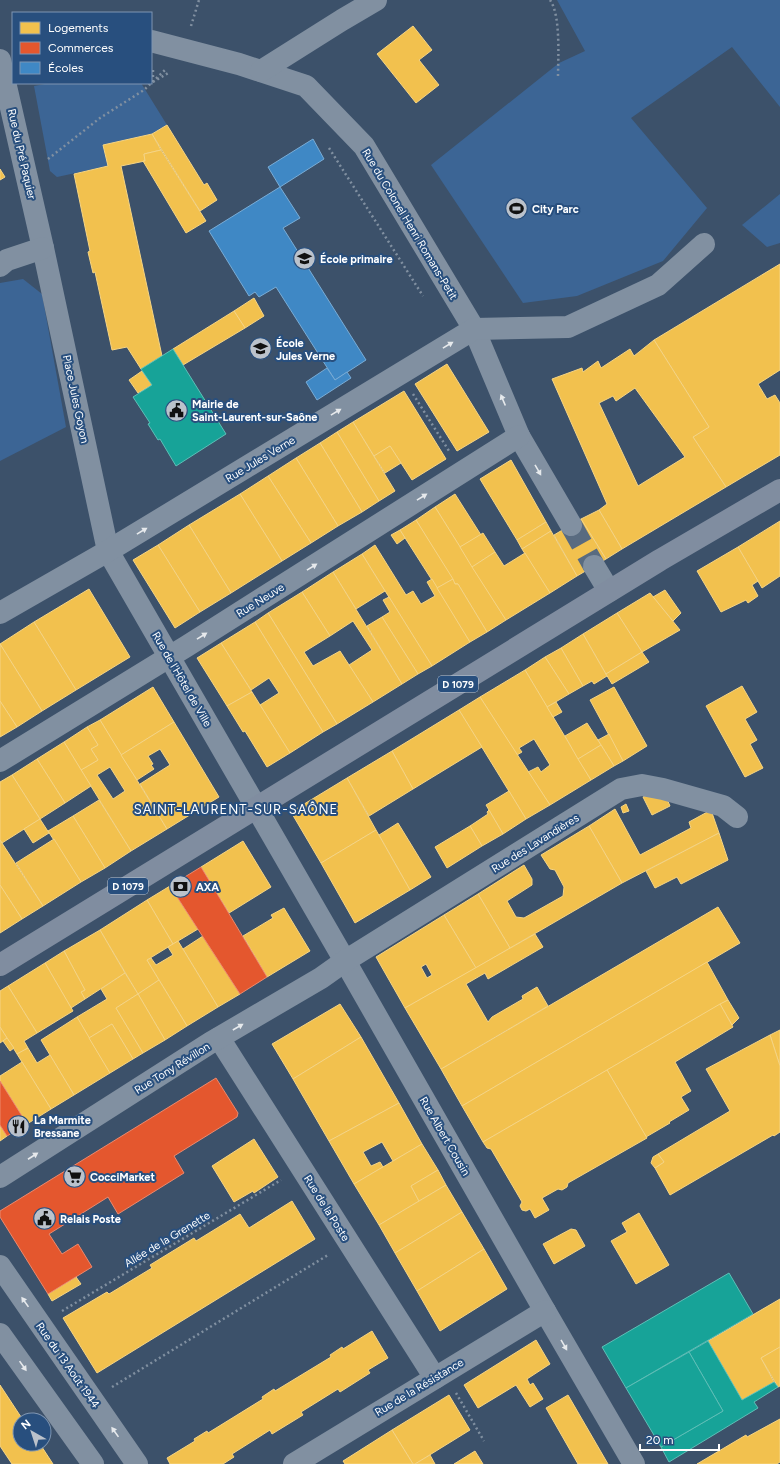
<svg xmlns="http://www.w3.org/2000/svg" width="780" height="1464" font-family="Figtree,sans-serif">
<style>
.green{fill:#3c6595}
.homes{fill:#f2c14e;stroke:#f6d483;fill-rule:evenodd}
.shops{fill:#e4572e;stroke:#ec896d}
.schools{fill:#3f88c5;stroke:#79acd6}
.public{fill:#17a398;stroke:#5dbfb7}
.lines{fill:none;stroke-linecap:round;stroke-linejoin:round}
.minor-tunnel{stroke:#596b80;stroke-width:22;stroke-dasharray:22 11;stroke-linecap:butt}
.path{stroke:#8190a1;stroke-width:2.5;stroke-dasharray:2 3;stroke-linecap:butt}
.minor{stroke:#8190a1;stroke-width:22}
.major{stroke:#808da0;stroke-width:22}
.oneway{fill:#e6e9ec}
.labels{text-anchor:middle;stroke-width:4;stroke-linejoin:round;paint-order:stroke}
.shield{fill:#284f7e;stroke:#becad8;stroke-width:1}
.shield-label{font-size:10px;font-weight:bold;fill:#fff}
.street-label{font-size:11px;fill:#fff;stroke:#284f7e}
.poi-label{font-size:11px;font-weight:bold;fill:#fff;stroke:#284f7e;text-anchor:start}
.quarter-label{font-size:13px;letter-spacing:1px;fill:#fff;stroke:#284f7e}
</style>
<rect width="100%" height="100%" fill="#3c516a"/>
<g class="green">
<polygon points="557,0 780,0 780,107 732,47 631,118 707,208 663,261 577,296 523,303 431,165 559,63 585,51"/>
<polygon points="50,83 141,83 167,125 152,134 104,145 108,166 57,177 50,171 34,86"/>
<polygon points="780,194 780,243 767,247 742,225"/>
<polygon points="23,279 42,294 66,427 0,461 0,283"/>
</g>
<g class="homes">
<polygon points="413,26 432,50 419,60 439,85 416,103 377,54"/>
<polygon points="167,125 204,185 207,183 217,200 200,211 152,134"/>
<polygon points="152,134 161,150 144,154 145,161 121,166 162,356 141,369 127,347 112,350 95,272 93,273 88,252 90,251 74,174 108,166 103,145"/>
<polygon points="161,150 206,221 186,233 143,161 145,161 144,154"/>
<polygon points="0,169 5,177 0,180"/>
<polygon points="780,264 780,370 758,384 767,399 775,395 780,403 780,455 726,487 693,437 709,427 654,340"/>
<polygon points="254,298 264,316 245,328 234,311"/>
<polygon points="234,311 245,328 183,365 173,349"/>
<path d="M654 340 709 427 693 437 726 487 622 549 599 510 607 504 552 379 582 368 583 372 598 361 601 368 630 349 634 356ZM635 388 685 457 638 486 599 403 613 396 616 401Z"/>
<polygon points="447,364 489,432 457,451 415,384"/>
<polygon points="142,371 152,385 138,393 129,380"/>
<polygon points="404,391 446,459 412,480 390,446 374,456 353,422"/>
<polygon points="353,422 395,491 379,501 337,432"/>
<polygon points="337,432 379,501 362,512 320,443"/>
<polygon points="320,443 362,512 338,526 296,458"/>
<polygon points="390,446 401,463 385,473 374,456"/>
<polygon points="296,458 338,526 311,543 268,476"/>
<polygon points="511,460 546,522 517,540 480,479"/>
<polygon points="268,476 311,543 282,561 240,494"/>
<polygon points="240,494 282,561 231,593 189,525"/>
<polygon points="455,494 481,535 460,547 435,507"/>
<polygon points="435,507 506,620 487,632 458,584 455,584 416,520"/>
<polygon points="599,510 622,549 606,559 581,519"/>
<polygon points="581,519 606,559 577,576 554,535"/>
<polygon points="416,520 453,579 437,588 400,530"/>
<polygon points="780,521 780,576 762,588 738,547"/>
<polygon points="546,522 551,531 522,549 517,540"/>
<polygon points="189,525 231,593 200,612 158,545"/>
<polygon points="400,530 405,538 397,544 391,535"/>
<polygon points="551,531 577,576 550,593 522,549"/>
<polygon points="483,533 495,552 472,567 460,547"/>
<polygon points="158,545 200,612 175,628 133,560"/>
<polygon points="375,545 406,595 413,591 421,604 435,596 427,582 432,579 470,642 432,666 362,554"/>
<polygon points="738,547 758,581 752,585 758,596 748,603 746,600 721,612 697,571"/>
<polygon points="495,552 504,566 525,553 550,593 506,620 472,567"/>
<polygon points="362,554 385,591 356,609 333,572"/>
<polygon points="333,572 402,684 373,702 349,665 372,650 353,621 330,636 302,592"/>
<polygon points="453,579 455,584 458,584 487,632 470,642 437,588"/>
<polygon points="89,589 130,657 76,690 34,622"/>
<polygon points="665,590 681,613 673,621 653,597"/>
<polygon points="302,592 330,636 304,652 313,666 340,651 373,702 337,724 268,613"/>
<polygon points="650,593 680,630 642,652 617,613"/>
<polygon points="389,597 432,666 418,674 382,617 390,612 383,600"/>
<polygon points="268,613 337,724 323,732 255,622"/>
<polygon points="617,613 642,652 606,674 583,634"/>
<polygon points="382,617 418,674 402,684 367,626"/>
<polygon points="34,622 76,690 42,711 0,644"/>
<polygon points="255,622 323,732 290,753 260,705 279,693 269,678 251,690 221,643"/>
<polygon points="583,634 607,676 594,684 592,681 583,686 561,648"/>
<polygon points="221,643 252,692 227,706 197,658"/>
<polygon points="0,644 42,711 17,727 0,701"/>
<polygon points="561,648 583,686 569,694 545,657"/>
<polygon points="642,652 649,662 612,684 606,674"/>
<polygon points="545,657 569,694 547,707 525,670"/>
<polygon points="525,670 591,780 550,805 528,772 538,767 541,772 550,765 534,739 519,748 522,752 517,755 480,697"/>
<polygon points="742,686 757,712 745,719 757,740 750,744 763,768 745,777 706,706"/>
<polygon points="153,687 174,722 121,755 100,720"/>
<polygon points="614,687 647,746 623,761 590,700"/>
<polygon points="252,692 290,753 267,767 245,731 243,732 227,706"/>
<polygon points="480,697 550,805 526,819 459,710"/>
<polygon points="0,701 17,727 0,737"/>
<polygon points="556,702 562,712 553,717 547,707"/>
<polygon points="459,710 482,747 413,789 392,751"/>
<path d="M100 720 167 829 131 851 81 770 98 760 91 749 98 745 87 727ZM110 767 125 791 113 799 97 775Z"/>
<polygon points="174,722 219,797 167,829 140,784 170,765 160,749 148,756 153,764 151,765 154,769 137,780 121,755"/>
<polygon points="587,723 601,745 578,759 565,736"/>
<polygon points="87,727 98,745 91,749 98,760 81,770 64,742"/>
<polygon points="609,734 623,761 614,766 598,740"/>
<polygon points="64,742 91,786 65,803 37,759"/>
<polygon points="601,745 614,766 591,780 578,759"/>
<polygon points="392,751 413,789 369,816 347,778"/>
<polygon points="37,759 65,803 40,819 12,775"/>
<polygon points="12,775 40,819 2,843 0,840 0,782"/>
<polygon points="347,778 376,830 321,863 291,812"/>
<polygon points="659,789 663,790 670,806 652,815 643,797"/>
<polygon points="509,791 526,819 503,834 486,805"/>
<polygon points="99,800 131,851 105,868 73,816"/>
<polygon points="626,804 629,811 623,813 621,807"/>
<polygon points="615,809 640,855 691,828 689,822 711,810 719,833 622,883 589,826"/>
<polygon points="489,810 503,834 482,846 470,826 488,814 487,812"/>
<polygon points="73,816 105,868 81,882 48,831"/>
<polygon points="40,819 49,833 33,843 24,829"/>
<polygon points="398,823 431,877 410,890 379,835"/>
<polygon points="470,826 482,846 447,868 435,847"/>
<polygon points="589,826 622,883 510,948 478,894 524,865 532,879 532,885 507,901 516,917 524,918 563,896 564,887 555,870 550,869 541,855"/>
<polygon points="376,830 410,890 355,923 321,863"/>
<polygon points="719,833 728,860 681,884 677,877 655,888 646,871"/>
<polygon points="54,839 81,882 43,906 16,863"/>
<polygon points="0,840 43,906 22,919 0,885"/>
<polygon points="243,841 271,887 229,913 201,867"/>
<polygon points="0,885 22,919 0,933"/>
<polygon points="170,886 198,929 173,944 147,900"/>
<polygon points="478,894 510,948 476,968 444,915"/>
<polygon points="147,900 173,944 147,960 159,980 138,994 100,930"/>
<polygon points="718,907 740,943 462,1106 441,1069"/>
<polygon points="284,908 310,951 267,977 243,936 273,918 271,915"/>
<path d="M444 915 476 968 405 1008 376 957ZM426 964 432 975 427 978 421 967Z"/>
<polygon points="100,930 125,973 85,999 81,992 85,990 64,951"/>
<polygon points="535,934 543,947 488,979 485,973 466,984 488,1022 492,1017 523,999 522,996 537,987 548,1006 441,1069 405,1008"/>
<polygon points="203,936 240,994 218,1007 183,949"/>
<polygon points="178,941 218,1007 187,1026 147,960 151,958 156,965 173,955 168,947"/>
<polygon points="64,951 85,990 81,992 85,999 71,1008 45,963"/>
<polygon points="707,962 728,1000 483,1142 462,1106"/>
<polygon points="45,963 73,1011 37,1033 8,986"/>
<polygon points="125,973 138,994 116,1008 143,1053 133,1059 112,1024 89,1038 77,1017 107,999 101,989"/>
<polygon points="159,980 187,1026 165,1040 138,994"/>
<polygon points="8,986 37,1033 24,1041 28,1048 17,1054 0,1027 0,991"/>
<polygon points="138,994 165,1040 143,1053 116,1008"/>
<polygon points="728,1000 739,1018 732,1025 720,1004"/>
<polygon points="340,1004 361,1037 293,1079 272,1044"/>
<polygon points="720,1004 733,1027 675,1062 691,1091 681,1097 689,1110 669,1122 670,1123 646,1137 607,1070"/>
<polygon points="77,1017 110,1073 74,1095 41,1040"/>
<polygon points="112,1024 133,1059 110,1073 89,1038"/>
<polygon points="0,1027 7,1038 0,1043"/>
<polygon points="780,1030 780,1066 770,1035"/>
<polygon points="770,1035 780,1066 780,1132 774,1136 773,1135 670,1195 655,1168 664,1162 658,1154 730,1111 706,1069"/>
<polygon points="361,1037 399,1103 329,1141 293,1079"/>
<polygon points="7,1038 14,1048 10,1051 3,1041"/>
<polygon points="28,1048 37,1063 50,1055 74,1095 51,1109 17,1054"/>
<polygon points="22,1062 51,1109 27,1124 0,1081 0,1076"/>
<polygon points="607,1070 647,1138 568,1183 567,1187 562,1190 558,1189 542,1198 549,1210 535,1218 530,1209 526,1211 522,1210 520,1206 522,1202 491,1149 487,1148 483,1142"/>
<polygon points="399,1103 422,1144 393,1161 382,1142 363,1152 371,1166 380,1162 383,1167 354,1184 329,1141"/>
<polygon points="0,1125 7,1136 0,1141"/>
<polygon points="254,1139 278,1177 254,1193 253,1191 234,1202 212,1166"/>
<polygon points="422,1144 438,1170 411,1186 419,1201 379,1225 354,1184"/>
<polygon points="658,1154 664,1162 655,1168 651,1163 653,1157"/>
<polygon points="438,1170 446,1185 419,1201 411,1186"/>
<polygon points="446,1185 462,1212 395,1253 379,1225"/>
<polygon points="292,1201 315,1239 97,1373 63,1318 107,1292 109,1294 152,1268 150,1265 194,1238 196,1241 240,1214 249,1228"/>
<polygon points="462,1212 484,1249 417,1291 395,1253"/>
<polygon points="639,1213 669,1265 636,1284 611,1241 627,1232 622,1223"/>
<polygon points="571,1229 576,1230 585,1246 554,1264 543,1244"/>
<polygon points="484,1249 507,1289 440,1331 417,1291"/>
<polygon points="76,1277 81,1284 52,1301 48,1294"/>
<polygon points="780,1299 780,1347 761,1358 774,1382 742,1400 708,1341"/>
<polygon points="372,1331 388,1358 368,1370 370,1373 340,1392 338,1389 301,1412 303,1415 272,1434 270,1430 232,1454 234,1457 223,1464 170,1464 167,1458 195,1441 194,1439 207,1431 208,1433 263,1399 262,1397 274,1389 275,1391 331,1357 330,1355 342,1347 343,1349"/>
<polygon points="536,1340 550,1364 527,1379 530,1385 533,1383 543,1399 530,1407 516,1385 478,1408 464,1385"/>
<polygon points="780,1347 780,1386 778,1387 761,1358"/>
<polygon points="0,1385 23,1420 20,1420 20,1444 40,1444 53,1464 12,1464 0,1446"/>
<polygon points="449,1395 470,1430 415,1464 413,1464 392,1430"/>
<polygon points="568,1395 608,1464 578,1464 546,1408"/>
<polygon points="780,1419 780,1462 777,1464 697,1464 746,1435 747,1437"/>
<polygon points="392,1430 413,1464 345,1464 343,1461"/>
<polygon points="475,1451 483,1464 454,1464"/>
<polygon points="430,1455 435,1464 415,1464"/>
</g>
<g class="shops">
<polygon points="201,867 267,977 240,994 170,886"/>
<polygon points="216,1078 238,1113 237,1117 174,1156 184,1173 118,1214 108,1197 49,1234 62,1254 78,1244 92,1267 48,1294 0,1217 0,1211"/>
<polygon points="0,1081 27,1124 7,1136 0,1125"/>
</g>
<g class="schools">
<polygon points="313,139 324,159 280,187 268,167"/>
<polygon points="280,187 300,218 283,228 366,360 335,380 276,287 259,297 255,292 249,296 209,231"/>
<polygon points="327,368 335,380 347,372 351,378 317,400 306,382"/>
</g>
<g class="public">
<polygon points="173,349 226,434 176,466 160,439 158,440 148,424 150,423 133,397 152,385 141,369"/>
<polygon points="729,1273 753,1314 626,1388 602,1347"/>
<polygon points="708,1341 742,1400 774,1382 778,1387 754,1402 758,1408 669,1462 661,1447 723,1411 689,1352"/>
<polygon points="689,1352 723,1411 661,1447 626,1388"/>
</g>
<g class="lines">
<polyline class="minor-tunnel" points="571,525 594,566"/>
<g class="path">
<path d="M550 0C561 15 558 59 558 78"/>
<polyline points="191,26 199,0"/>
<polyline points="153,82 170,72"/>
<polyline points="153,82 153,67"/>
<polyline points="329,148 423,296"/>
<polyline points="48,159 100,118 144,90 165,70"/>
<polyline points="413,394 449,451"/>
<polyline points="62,1311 281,1180"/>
<polyline points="112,1387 328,1255"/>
<polyline points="456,1393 484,1441"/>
</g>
<g class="minor">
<polyline points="151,41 239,64 306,86 364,146 474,329 519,436 571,525"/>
<polyline points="0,60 43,248 108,551 345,961 545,1311 634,1464"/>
<polyline points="261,71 342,20 376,0"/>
<polyline points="0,266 7,260 43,248"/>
<polyline points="594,566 609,591"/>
<polyline points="0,613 108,551 474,329 568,327 658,285 704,244"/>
<polyline points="0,761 187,646 519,436"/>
<polyline points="219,1038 435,1378"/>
<polyline points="0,1177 210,1043 321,978 345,961 621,789 642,785 663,789 723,806 737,817"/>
<polyline points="0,1266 137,1464"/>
<polyline points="0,1334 93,1464"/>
<polyline points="294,1464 545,1311"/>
</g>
<polyline class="major" points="0,965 660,560 780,490"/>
</g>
<defs><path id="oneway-solid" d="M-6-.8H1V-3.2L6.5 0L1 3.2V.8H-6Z"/></defs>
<g class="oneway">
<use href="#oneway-solid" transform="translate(448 345) rotate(-31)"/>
<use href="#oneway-solid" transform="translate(503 400) rotate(-113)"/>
<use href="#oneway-solid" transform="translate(336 412) rotate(-31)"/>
<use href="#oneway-solid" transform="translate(538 470) rotate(60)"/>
<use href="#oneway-solid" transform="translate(422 497) rotate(-32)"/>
<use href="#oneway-solid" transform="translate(142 531) rotate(-31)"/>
<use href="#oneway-solid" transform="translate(312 567) rotate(-32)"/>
<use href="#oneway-solid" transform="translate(202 636) rotate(-32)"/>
<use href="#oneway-solid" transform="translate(238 1027) rotate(-30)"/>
<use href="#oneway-solid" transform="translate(33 1156) rotate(-33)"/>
<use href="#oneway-solid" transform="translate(25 1302) rotate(-125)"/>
<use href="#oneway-solid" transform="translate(564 1345) rotate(60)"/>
<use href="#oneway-solid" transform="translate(23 1366) rotate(55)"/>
<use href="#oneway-solid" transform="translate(115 1432) rotate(-125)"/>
</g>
<defs>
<symbol id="stadium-disc" viewBox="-11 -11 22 22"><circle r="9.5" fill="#bbc2cb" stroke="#284f7e"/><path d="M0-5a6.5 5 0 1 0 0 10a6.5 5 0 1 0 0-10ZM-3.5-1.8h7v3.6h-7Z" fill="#111"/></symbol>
<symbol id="school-disc" viewBox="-11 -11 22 22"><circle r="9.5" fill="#bbc2cb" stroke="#284f7e"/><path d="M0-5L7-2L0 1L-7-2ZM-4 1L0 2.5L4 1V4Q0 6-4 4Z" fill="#111"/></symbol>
<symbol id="civic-disc" viewBox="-11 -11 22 22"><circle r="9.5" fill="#bbc2cb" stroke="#284f7e"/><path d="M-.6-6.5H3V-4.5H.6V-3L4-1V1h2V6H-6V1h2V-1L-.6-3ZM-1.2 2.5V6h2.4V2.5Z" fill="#111"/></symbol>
<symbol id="bank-disc" viewBox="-11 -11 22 22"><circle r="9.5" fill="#bbc2cb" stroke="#284f7e"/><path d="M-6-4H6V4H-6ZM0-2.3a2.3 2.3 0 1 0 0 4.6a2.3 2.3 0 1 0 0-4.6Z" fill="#111"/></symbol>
<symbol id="restaurant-disc" viewBox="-11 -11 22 22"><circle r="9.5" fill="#bbc2cb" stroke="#284f7e"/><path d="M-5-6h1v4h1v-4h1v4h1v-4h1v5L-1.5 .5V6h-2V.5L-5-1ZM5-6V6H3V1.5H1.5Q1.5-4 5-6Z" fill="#111"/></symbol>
<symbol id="supermarket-disc" viewBox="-11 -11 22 22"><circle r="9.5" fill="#bbc2cb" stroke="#284f7e"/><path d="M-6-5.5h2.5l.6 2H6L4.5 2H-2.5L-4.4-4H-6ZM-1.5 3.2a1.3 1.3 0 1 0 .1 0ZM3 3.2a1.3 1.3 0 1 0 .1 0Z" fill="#111"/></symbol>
</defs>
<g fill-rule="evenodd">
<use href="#stadium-disc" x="504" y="196" width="25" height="25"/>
<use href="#school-disc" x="292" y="246" width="25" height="25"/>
<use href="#school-disc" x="248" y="336" width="25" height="25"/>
<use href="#civic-disc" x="164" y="398" width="25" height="25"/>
<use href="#bank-disc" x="168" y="874" width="25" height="25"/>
<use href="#restaurant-disc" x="6" y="1114" width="25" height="25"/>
<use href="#supermarket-disc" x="62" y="1164" width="25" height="25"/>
<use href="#civic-disc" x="32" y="1206" width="25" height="25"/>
</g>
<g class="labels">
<g class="shield">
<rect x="438" y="676" width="40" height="16" rx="3"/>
<rect x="108" y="878" width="40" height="16" rx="3"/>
</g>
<g class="shield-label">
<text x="458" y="688">D 1079</text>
<text x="128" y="890">D 1079</text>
</g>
<g class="street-label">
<text transform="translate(22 154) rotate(77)" y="4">Rue du Pré Paquier</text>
<text transform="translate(410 224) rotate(59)" y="4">Rue du Colonel Henri Romans-Petit</text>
<text transform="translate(76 399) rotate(78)" y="4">Place Jules Goyon</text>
<text transform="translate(260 459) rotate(-31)" y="4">Rue Jules Verne</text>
<text transform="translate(260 600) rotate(-32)" y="4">Rue Neuve</text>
<text transform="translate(182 679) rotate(60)" y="4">Rue de l'Hôtel de Ville</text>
<text transform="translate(535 843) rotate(-32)" y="4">Rue des Lavandières</text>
<text transform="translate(172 1068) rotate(-32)" y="4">Rue Tony Révillon</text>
<text transform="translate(445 1136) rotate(60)" y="4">Rue Albert Cousin</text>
<text transform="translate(327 1208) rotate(58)" y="4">Rue de la Poste</text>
<text transform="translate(167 1239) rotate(-31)" y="4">Allée de la Grenette</text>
<text transform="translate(68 1365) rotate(55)" y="4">Rue du 13 Août 1944</text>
<text transform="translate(419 1387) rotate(-31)" y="4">Rue de la Résistance</text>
</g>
<g class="poi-label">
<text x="532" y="213">City Parc</text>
<text x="320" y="263">École primaire</text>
<text x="276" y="347">École<tspan x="276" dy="13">Jules Verne</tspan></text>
<text x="192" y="408">Mairie de<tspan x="192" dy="13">Saint-Laurent-sur-Saône</tspan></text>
<text x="196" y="891">AXA</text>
<text x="34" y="1124">La Marmite<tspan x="34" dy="13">Bressane</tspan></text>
<text x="90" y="1181">CocciMarket</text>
<text x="60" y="1223">Relais Poste</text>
</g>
<g class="quarter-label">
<text x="236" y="814">SAINT-LAURENT-SUR-SAÔNE</text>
</g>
</g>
<rect x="12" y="12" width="140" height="72" fill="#284f7e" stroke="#7e95b2"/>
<rect x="20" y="22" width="20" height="12" fill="#f2c14e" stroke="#7e95b2"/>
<text x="48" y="32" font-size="12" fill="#ffffff">Logements</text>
<rect x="20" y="42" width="20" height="12" fill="#e4572e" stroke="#7e95b2"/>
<text x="48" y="52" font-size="12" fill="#ffffff">Commerces</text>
<rect x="20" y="62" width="20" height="12" fill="#3f88c5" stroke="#7e95b2"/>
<text x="48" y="72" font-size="12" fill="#ffffff">Écoles</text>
<g transform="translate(32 1432) rotate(321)"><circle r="19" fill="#284f7e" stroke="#7e95b2"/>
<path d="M0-3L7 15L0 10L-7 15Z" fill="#bbc2cb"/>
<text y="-6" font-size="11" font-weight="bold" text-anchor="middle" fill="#ffffff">N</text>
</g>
<path d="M640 1444v6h79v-6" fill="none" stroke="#ffffff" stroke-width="2"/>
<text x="646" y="1444" font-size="12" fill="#ffffff" stroke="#284f7e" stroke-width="3" paint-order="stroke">20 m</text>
</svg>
